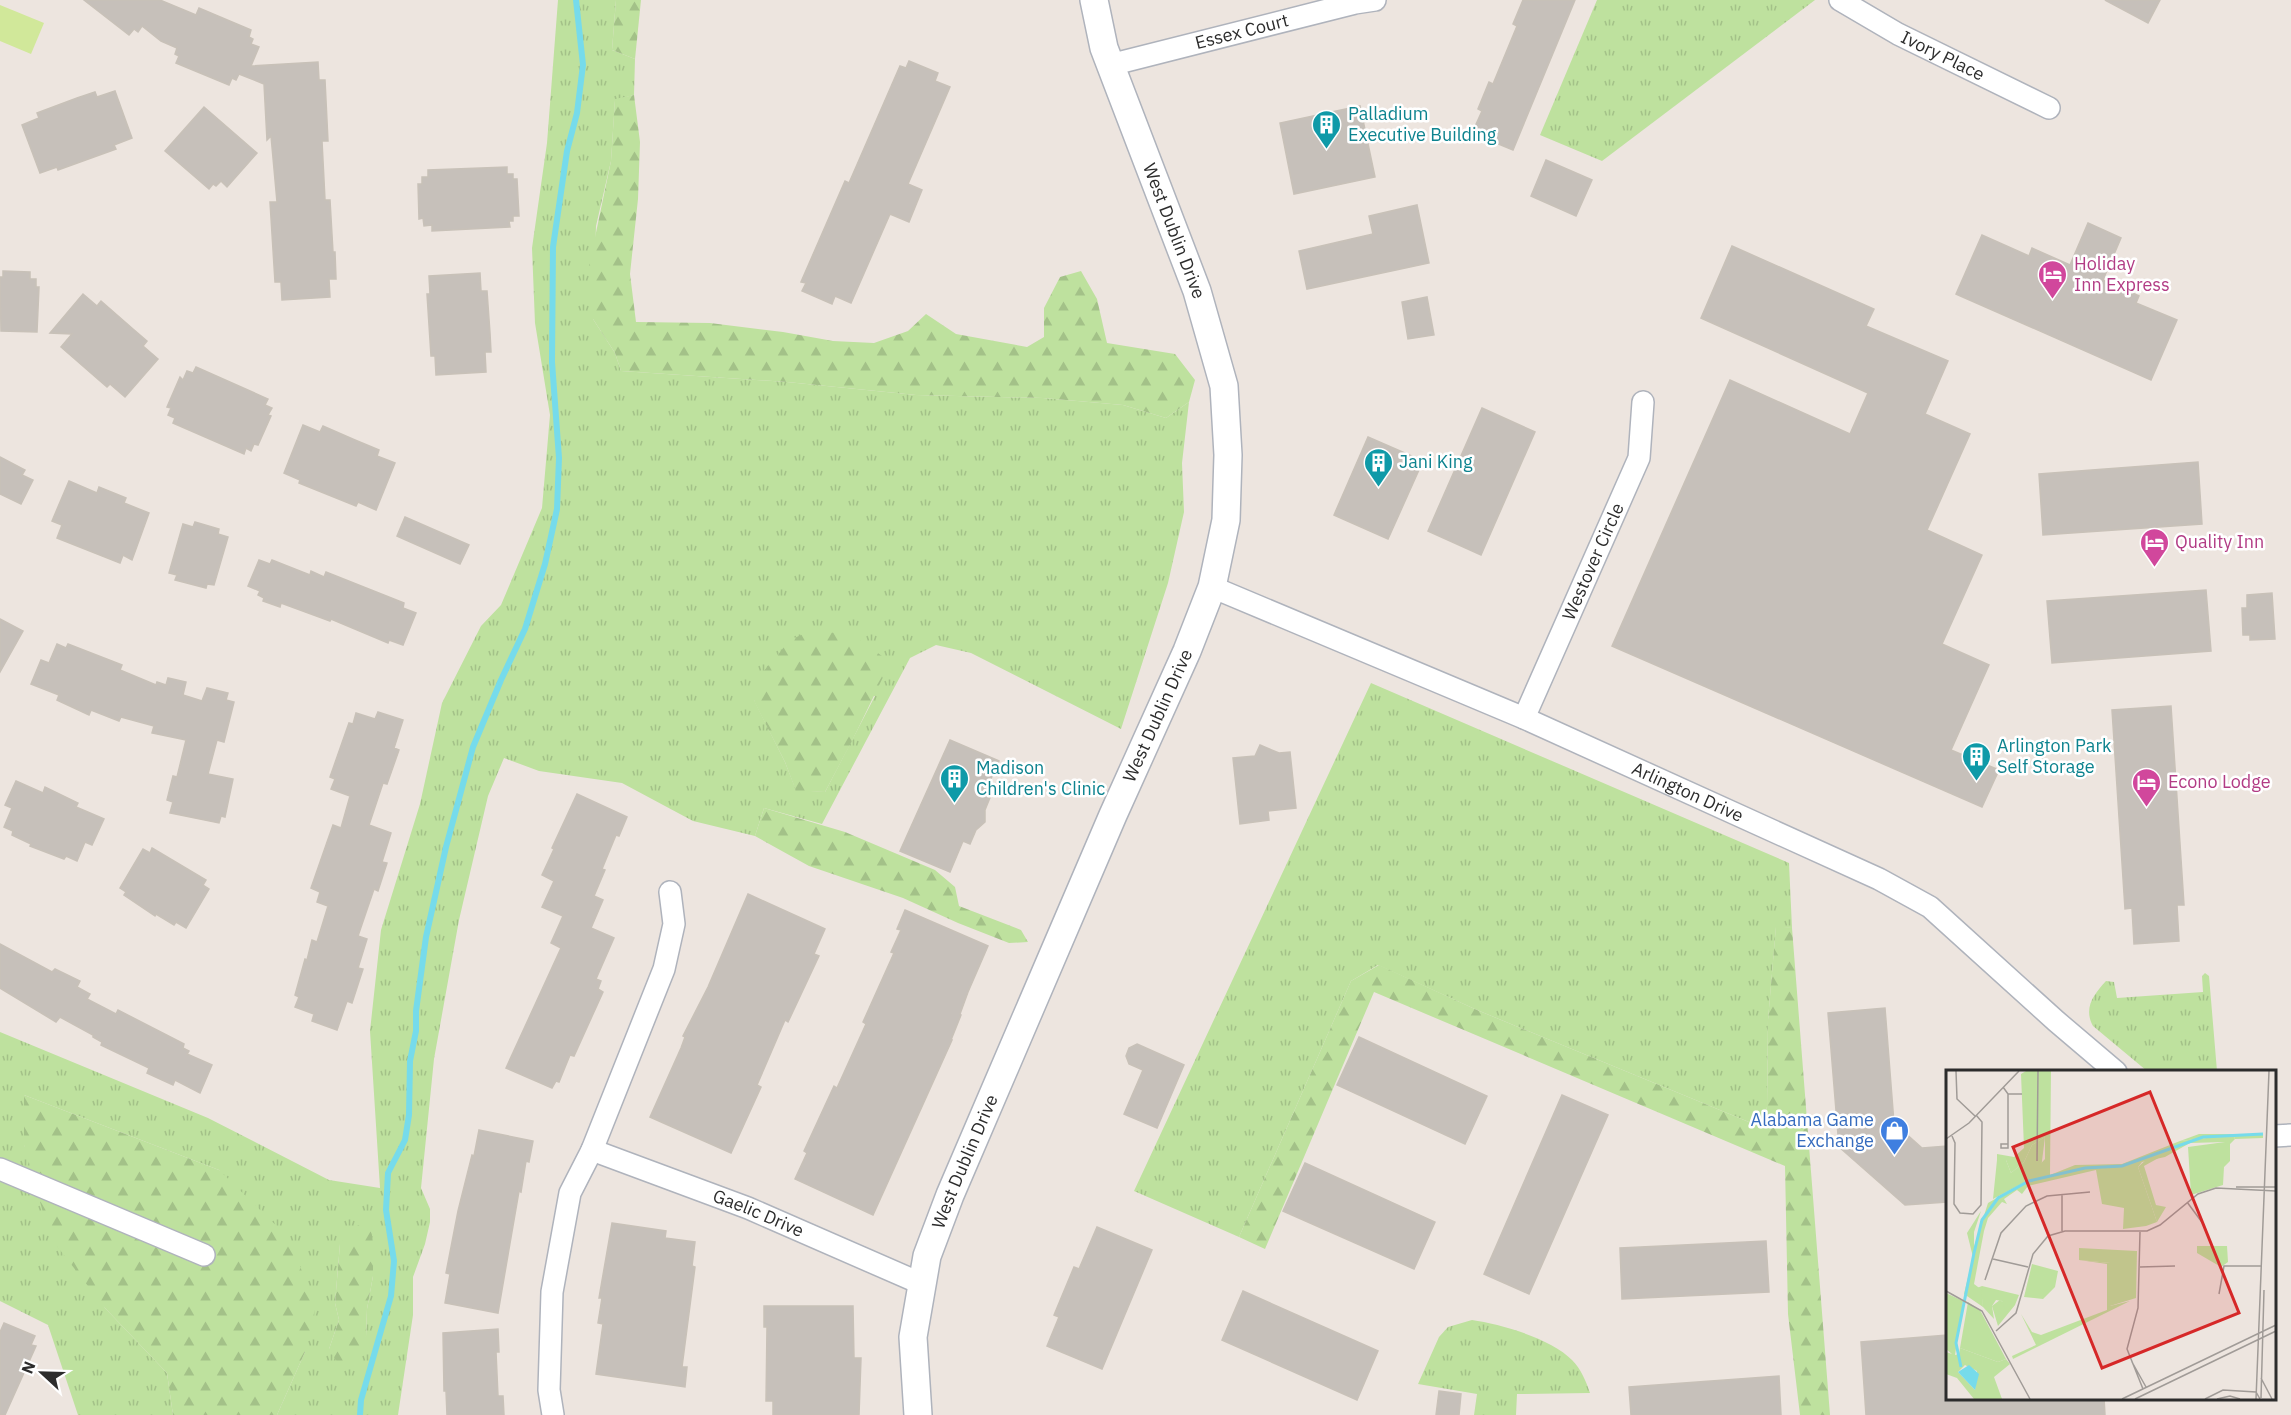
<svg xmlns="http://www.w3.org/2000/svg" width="2291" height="1415" font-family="'IBM Plex Sans',sans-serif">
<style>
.grass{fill:url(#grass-tufts);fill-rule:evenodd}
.forest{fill:url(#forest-firs)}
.pitch{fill:#d1e89a}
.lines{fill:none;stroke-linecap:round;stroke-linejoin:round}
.stream{stroke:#76dbeb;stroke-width:6}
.building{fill:#c6c0ba;stroke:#c8c1b8;stroke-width:1.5}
.minor-casing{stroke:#afb3bc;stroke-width:24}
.tertiary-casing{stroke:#afb3bc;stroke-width:30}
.minor{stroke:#fff;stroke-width:21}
.tertiary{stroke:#fff;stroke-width:27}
.labels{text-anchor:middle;stroke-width:5;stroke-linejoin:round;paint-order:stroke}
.street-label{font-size:18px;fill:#2c2c2c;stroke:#fff}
.culture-label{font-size:18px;fill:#0d838f;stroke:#fff;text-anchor:start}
.hotel-label{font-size:18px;fill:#b23c85;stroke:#fff;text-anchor:start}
.shop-label{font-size:18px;fill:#366cbe;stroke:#fff;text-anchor:end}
.inset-river{fill:none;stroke:#76dbeb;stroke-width:3}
.inset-road{fill:none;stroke:#a09b97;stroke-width:1.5}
.view{fill:#d62828;fill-opacity:0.15;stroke:#d62828;stroke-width:3}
.inset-edge{fill:none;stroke:#2c2c2c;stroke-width:3}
</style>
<defs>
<pattern id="grass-tufts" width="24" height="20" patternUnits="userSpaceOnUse" patternTransform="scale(1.5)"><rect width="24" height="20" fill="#bee19e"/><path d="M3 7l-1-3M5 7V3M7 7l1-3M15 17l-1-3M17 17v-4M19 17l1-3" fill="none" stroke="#a3c188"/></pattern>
<pattern id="forest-firs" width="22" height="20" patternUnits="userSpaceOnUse" patternTransform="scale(1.5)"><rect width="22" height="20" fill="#bee19e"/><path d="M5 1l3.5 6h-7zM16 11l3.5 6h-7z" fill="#a3c188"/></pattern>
</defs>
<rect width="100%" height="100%" fill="#ede5df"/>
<g class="grass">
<path d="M558 0H616L612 50 635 59 634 95 615 100 611 161 596 226 593 319 615 353 621 371 787 382 916 395 1043 398 1123 405 1166 418 1189 402 1182 463 1184 512 1168 583 1121 729 971 653 936 645 910 658 822 824 764 808 755 836 693 821 622 783 539 771 504 758 488 796 459 920 434 1059 421 1188 430 1209V1222L425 1244 413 1277V1315L398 1415H277L305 1352 219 1170 24 1095V1145L105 1308 167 1373 173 1415H78L48 1325 0 1301V1032L208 1118 329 1180 380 1188 370 1031 381 930 420 804 442 703 481 626 501 605 542 508 550 415 535 323 532 248 547 143ZM875 696 825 792 796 790 785 762 754 700ZM340 1244 373 1276 367 1309 366 1336 329 1349 339 1320 335 1303Z"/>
<polygon points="1597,0 1815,0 1602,161 1540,135"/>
<polygon points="1371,683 1789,863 1792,928 1776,927 1768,1020 1767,1107 1761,1127 1477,1010 1378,965 1351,981 1239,1237 1134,1191"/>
<path d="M2205 973 2209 976 2217 1071H2147L2093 1026C2083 1008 2094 994 2106 981L2114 982 2117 998 2203 992 2202 976Z"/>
<path d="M1472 1320C1501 1324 1552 1339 1572 1360 1581 1369 1586 1381 1590 1393L1517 1394 1516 1415H1474L1477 1394 1418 1384 1439 1337 1448 1327Z"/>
</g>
<g class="forest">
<polygon points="616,0 641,0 635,59 612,50"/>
<polygon points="634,95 640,142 638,199 630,274 636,322 710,323 783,332 833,341 874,343 908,331 926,314 956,334 1027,347 1044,337 1044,308 1060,277 1081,271 1097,299 1107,343 1175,354 1195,380 1189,402 1166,418 1123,405 1043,398 916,395 787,382 621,371 615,353 593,319 589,266 611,161 615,99"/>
<polygon points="810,631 851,634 882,656 886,671 852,741 825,792 796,791 785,762 754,701 763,672 790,640"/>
<polygon points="764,808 845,832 935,870 955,887 959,906 1021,930 1028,942 1009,943 958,923 903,898 809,866 755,836"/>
<polygon points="1776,926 1792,928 1830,1415 1800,1415 1788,1314 1785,1166 1374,992 1265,1249 1239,1237 1351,981 1379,965 1477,1010 1761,1127 1767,1107 1768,1020"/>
<polygon points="24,1095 219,1170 291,1240 315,1309 305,1352 277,1415 173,1415 167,1373 105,1308 50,1237 24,1145"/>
<polygon points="370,1221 373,1243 373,1276 367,1309 366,1336 357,1360 339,1365 329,1349 339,1320 335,1303 340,1244 354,1227"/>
</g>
<polygon class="pitch" points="0,5 44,23 31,54 0,41"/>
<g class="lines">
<polyline class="stream" points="360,1415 361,1400 391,1296 394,1261 386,1210 388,1173 405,1140 409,1115 410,1061 416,1031 416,1011 426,937 446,847 473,747 501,680 525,629 545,564 557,509 559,458 552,362 553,247 567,151 577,113 583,65 576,0"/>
</g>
<g class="building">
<polygon points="84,0 160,0 196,15 199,8 251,30 249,37 253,39 251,44 259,47 251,66 318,62 319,80 325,80 328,141 322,141 324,180 325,200 330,200 333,252 335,252 336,279 329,279 330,297 282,300 281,282 275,282 270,202 277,202 271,136 267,140 264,84 239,74 236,80 232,78 229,85 176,63 179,56 175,54 177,48 161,41 142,26 138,32 134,29 129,35"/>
<polygon points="1523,0 1575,0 1513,150 1472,133 1482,111 1478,109 1489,82 1493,84 1517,26 1513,24"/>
<polygon points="2105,0 2160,0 2148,23"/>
<polygon points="909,61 938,73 935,81 950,87 908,184 922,190 909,222 890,214 851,303 835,296 832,304 802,291 806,283 801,282 845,181 849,183 900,66 906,68"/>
<polygon points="115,91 132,138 114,145 116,149 58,170 57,167 40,173 22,125 39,118 37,113 77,98 95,92 97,97"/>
<polygon points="1360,106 1375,177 1294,194 1280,123"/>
<polygon points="204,107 257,153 227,187 221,181 216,186 213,184 209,189 165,151"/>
<polygon points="1546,160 1592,180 1576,216 1531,196"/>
<polygon points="507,167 507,174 513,174 513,179 517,179 519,216 513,216 513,221 509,221 510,227 432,231 432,225 424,226 423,218 419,219 418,184 422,184 422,177 428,177 428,170"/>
<polygon points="1417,205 1429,263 1307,289 1299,251 1373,234 1369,216"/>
<polygon points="2088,223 2121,238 2103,280 2139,296 2136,303 2177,320 2151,380 1956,294 1982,235 2029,256 2032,248 2070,265"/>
<polygon points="1732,246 1874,309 1866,326 1948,361 1925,414 1970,434 1927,530 1982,555 1942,644 1989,665 1951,750 1999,770 1982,807 1612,646 1730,380 1850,434 1868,393 1701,318"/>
<polygon points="3,271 30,272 30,279 36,279 36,287 39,287 37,332 1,331 0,277 3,277"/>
<polygon points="480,273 481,291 487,291 490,333 491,352 485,352 486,372 436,375 435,356 431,356 427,294 430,294 429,276"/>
<polygon points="83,294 97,306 101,301 133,329 147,341 143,346 158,359 125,397 110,384 107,387 61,347 72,334 50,333"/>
<polygon points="1427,297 1434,335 1408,339 1402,302"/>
<polygon points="196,367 268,399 265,405 272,408 268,415 271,416 258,445 254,444 251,451 246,448 244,454 173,423 175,418 168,415 171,408 167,407 180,377 183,380 187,371 193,373"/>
<polygon points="1482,408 1535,432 1481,555 1428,531"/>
<polygon points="303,425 320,432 323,426 355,440 379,450 377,456 395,463 376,510 358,502 356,506 299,483 300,480 284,473"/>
<polygon points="1368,437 1423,461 1388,539 1334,515"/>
<polygon points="0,457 25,470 22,475 33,480 21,504 0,494"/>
<polygon points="2198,462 2202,524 2043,535 2039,474"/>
<polygon points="69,481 97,493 99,487 126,498 124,503 149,513 132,560 123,555 120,563 57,538 62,525 52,521"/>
<polygon points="405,517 469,545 460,564 397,536"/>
<polygon points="195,522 219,529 218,534 228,537 214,585 207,584 206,588 175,580 177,575 169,573 183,524 193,527"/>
<polygon points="259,560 270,564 272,560 310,575 311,571 324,577 326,572 404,603 403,608 416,613 403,645 389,640 388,643 331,619 330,621 281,603 280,607 263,601 264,598 258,595 260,591 248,586"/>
<polygon points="2206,590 2211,651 2052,663 2047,601"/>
<polygon points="2272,593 2275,639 2250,640 2250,635 2243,635 2242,608 2247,608 2247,595"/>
<polygon points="0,619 23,631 0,672"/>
<polygon points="57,644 66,648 68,644 122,665 120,670 156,685 157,682 166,685 168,678 186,682 183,695 202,701 207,688 228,693 226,700 234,702 224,742 217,740 208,774 233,779 225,817 221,816 219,823 170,813 173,802 167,800 173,776 177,777 186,740 152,733 154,726 121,717 119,721 91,710 89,715 57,700 59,695 31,684 41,660 49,663"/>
<polygon points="2171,706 2184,905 2177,905 2179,941 2134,944 2132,908 2125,909 2112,710"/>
<polygon points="378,712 403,720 394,748 399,750 387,784 383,783 369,825 391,833 382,862 387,863 378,891 374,889 358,936 367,939 358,968 363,969 352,1003 347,1001 337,1030 312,1021 314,1014 295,1007 299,997 295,995 305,959 307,960 312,940 317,942 328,906 317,902 320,892 311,888 333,825 341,828 350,796 331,789 335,779 330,777 349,723 353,724 356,713 375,719"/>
<polygon points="950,740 999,761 985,792 991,795 985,810 985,822 976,830 970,844 963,841 950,872 900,851"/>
<polygon points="1260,745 1279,753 1290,752 1296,808 1268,811 1269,820 1240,824 1233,758 1255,756"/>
<polygon points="16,781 43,793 45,787 78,803 76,807 104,819 92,845 85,842 77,861 66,856 64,859 30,846 31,844 12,835 13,831 4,827 12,808 5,805"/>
<polygon points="577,794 627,817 619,836 616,835 602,869 605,870 594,896 603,900 591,928 614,938 596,979 601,981 598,989 603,992 574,1056 570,1055 559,1082 556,1081 552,1088 506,1068 561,948 551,943 563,916 542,907 554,881 542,875 554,849 552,848"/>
<polygon points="152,848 206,880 203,885 209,889 186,928 176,922 174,925 156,914 155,916 124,895 126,892 120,888 143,849 150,853"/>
<polygon points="748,894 825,929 814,954 819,956 788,1022 785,1020 757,1085 761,1087 731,1153 650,1117 681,1048 685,1037 683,1036 708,987"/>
<polygon points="905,910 988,946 968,992 960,1014 961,1015 951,1040 952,1040 873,1215 795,1179 807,1153 804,1151 834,1086 837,1088 866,1024 863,1022 894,953 891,952 901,930 897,929"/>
<polygon points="0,944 52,972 55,969 80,981 77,987 90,994 87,999 116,1014 118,1010 184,1044 183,1048 189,1051 187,1054 212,1065 200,1093 175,1080 173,1085 147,1073 149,1068 101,1045 102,1042 93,1037 93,1035 60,1017 56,1022 0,988"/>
<polygon points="1885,1008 1894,1123 1922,1148 1947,1146 1947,1202 1905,1205 1839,1147 1828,1013"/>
<polygon points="1359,1037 1487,1096 1465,1144 1337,1085"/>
<polygon points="1137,1044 1184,1065 1157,1128 1124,1114 1143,1070 1129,1064 1126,1056 1129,1048"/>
<polygon points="1562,1095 1608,1115 1529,1294 1484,1274"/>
<polygon points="479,1130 533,1141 529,1162 526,1161 521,1192 519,1191 498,1313 445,1303 450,1274 446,1273 458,1211 472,1155 474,1156"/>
<polygon points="1305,1163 1435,1222 1414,1269 1283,1211"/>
<polygon points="612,1223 666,1231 665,1238 695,1242 692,1266 695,1267 682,1367 687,1367 685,1387 596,1374 603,1324 598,1323 602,1298 599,1298"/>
<polygon points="1097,1227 1152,1250 1102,1369 1047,1346 1059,1317 1054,1315 1074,1267 1079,1269"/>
<polygon points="1766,1241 1769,1292 1622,1299 1620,1248"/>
<polygon points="1243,1291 1378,1351 1357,1400 1222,1340"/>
<polygon points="764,1306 853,1306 854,1358 861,1358 859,1415 773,1415 773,1401 766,1401 767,1327 764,1327"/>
<polygon points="4,1323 35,1336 31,1345 36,1346 5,1415 0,1415 0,1332"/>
<polygon points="498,1329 499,1352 496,1352 498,1396 503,1396 504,1415 447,1415 446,1391 444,1391 443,1333"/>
<polygon points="1947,1335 1947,1398 2104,1398 2105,1415 1866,1415 1861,1342"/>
<polygon points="1779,1376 1781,1415 1631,1415 1629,1387"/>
<polygon points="1439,1391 1461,1394 1459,1415 1436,1415"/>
</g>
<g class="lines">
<defs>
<g id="minor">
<path id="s1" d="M1840 0 1898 34 2049 108"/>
<path id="s2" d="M1110 65 1355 3 1375 0"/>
<path id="s3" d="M1212 587 1524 718 1879 879 1930 907 2056 1021 2116 1072"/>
<path id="s4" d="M1524 718 1639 458 1643 402"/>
<polyline points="2274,1136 2291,1135"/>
<path id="s5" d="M592 1150 748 1208 922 1284"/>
<polyline points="0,1169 204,1255"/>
<polyline points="553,1415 549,1390 552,1292 570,1193 592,1150 664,969 674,924 670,892"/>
</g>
<g id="tertiary">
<path id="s6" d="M918 1415 913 1337 927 1256 950 1195 1113 815 1187 651 1212 587 1226 520 1228 455 1224 386 1197 291 1104 48 1094 0"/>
</g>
</defs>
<use href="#minor" class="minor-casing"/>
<use href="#tertiary" class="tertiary-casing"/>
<use href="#minor" class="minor"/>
<use href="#tertiary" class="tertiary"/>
</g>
<defs>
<symbol id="building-pin" viewBox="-11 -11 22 30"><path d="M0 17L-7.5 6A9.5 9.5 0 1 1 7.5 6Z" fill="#0f9aa8" stroke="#fff"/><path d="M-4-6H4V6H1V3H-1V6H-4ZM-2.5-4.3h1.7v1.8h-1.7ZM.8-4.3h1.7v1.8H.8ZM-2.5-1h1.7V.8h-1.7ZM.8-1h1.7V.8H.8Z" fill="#fff"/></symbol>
<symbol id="hotel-pin" viewBox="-11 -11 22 30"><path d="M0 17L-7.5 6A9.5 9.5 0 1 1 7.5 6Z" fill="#d1479c" stroke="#fff"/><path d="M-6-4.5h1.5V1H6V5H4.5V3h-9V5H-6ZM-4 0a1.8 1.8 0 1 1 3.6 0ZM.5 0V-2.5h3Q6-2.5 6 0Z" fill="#fff"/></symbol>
<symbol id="shop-pin" viewBox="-11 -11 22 30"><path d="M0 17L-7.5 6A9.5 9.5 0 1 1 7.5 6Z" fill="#3f7fe0" stroke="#fff"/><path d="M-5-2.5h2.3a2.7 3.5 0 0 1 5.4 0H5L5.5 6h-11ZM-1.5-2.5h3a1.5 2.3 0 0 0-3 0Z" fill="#fff"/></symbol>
</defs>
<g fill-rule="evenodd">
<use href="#building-pin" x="1310" y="108" width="33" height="45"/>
<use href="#hotel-pin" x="2036" y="258" width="33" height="45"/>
<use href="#building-pin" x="1362" y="446" width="33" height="45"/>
<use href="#hotel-pin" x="2138" y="526" width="33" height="45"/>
<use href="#building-pin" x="1960" y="740" width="33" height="45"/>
<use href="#building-pin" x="938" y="762" width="33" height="45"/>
<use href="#hotel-pin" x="2130" y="766" width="33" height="45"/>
<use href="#shop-pin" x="1878" y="1114" width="33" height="45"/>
</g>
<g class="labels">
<g class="street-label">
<text dy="6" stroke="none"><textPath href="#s2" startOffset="136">Essex Court</textPath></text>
<text dy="6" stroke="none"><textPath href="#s1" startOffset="117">Ivory Place</textPath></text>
<text transform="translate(1174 231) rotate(69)" y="6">West Dublin Drive</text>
<text dy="6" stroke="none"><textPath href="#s4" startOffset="171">Westover Circle</textPath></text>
<text dy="6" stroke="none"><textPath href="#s6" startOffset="748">West Dublin Drive</textPath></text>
<text dy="6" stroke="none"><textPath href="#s3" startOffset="518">Arlington Drive</textPath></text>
<text dy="6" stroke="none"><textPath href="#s6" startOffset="262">West Dublin Drive</textPath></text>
<text dy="6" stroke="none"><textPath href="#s5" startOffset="178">Gaelic Drive</textPath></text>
</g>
<g class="culture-label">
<text x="1348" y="120">Palladium<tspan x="1348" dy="21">Executive Building</tspan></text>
<text x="1399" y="468">Jani King</text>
<text x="1997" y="752">Arlington Park<tspan x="1997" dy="21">Self Storage</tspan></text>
<text x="976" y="774">Madison<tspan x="976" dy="21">Children's Clinic</tspan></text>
</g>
<g class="hotel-label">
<text x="2074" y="270">Holiday<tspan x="2074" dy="21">Inn Express</tspan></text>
<text x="2175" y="548">Quality Inn</text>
<text x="2168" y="788">Econo Lodge</text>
</g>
<g class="shop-label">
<text x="1874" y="1126">Alabama Game<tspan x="1874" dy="21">Exchange</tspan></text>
</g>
</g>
<g transform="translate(1946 1070)">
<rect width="330" height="330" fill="#ede5df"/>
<path d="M80 1H105L104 105 129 95 176 94 234 71 287 65 289 69 284 74V91L278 97 277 115 245 125 242 77 279 72 244 73 219 87 196 92 192 97 211 152 200 156 177 159 178 138 156 134 150 100 82 116 76 124 71 120 58 129 61 134 56 132 42 148 38 161 28 214 36 220 37 237 18 224 27 187 21 163 35 141 28 162V177L42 133 79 112 77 104H85L99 89V67L86 75 78 92 65 103 60 90H51V84L68 87 78 78 75 4ZM251 176H281L282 192 275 197 251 183ZM133 178 191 181 190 228 164 236V193L133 190ZM86 194 112 201 109 217 97 229 78 227ZM54 230 64 237 69 235 52 256 46 236ZM22 232 34 240 60 289 52 292 14 278Z" fill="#bee19e"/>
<path d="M253 64H317V68L289 69 287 65 234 71ZM99 67 95 99 90 104H77L79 112 47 129 51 90H60L65 103 78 92 86 75ZM218 85 198 96 210 135 220 137 211 152 192 97 201 89ZM133 190 164 193V236L184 231 67 289 66 286 90 275 75 244 86 262 95 265 161 240V194ZM36 216 73 225 69 235 60 242 56 231 50 230 46 236 48 249 37 237 35 220 31 218ZM0 223 17 231 9 285 13 284 14 278 52 292 60 289 64 294 48 307 56 329H28L11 308 0 304V282L6 284 0 279ZM19 295 31 301 29 320 12 302Z" fill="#bee19e" fill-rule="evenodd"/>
<path d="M23 295 33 304 29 320 12 302Z" fill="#76dbeb"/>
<path class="inset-river" d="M15 297 10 273 28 183 36 150 52 128 83 111 139 98 176 96 257 67 317 64"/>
<path class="inset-road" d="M10 1 11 29 29 46M57 17 62 24H76M62 24V74M6 66 9 73 8 134 14 143 27 144 35 135 36 52 30 45M0 69 23 53 73 1M55 74H62V78H55ZM91 91 92 1M290 117H330M241 132 258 155M116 161V124M194 162 192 238 181 279 197 319M47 189 82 197M194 197 229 196M39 210 55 163 80 136 101 126 144 122M0 221 36 241 84 329M273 224 278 196H315M50 261 70 243 87 184 102 166 119 161H201L214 155 252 124 270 118 330 121M186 292 200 317M315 308 326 329M315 328 318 220M176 329 330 255M189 329 330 261M259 329 277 320 310 322 314 329M271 329 284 326 294 329M310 329 323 1"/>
<path class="view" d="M204 22 293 243 156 298 67 77Z"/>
<rect width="330" height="330" class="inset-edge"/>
</g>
<g transform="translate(42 1373) rotate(292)" stroke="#ffffff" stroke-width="4.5" paint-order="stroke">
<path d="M0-4.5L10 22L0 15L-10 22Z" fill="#2c2c2c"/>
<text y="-9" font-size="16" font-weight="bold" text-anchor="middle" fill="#2c2c2c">N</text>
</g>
</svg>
